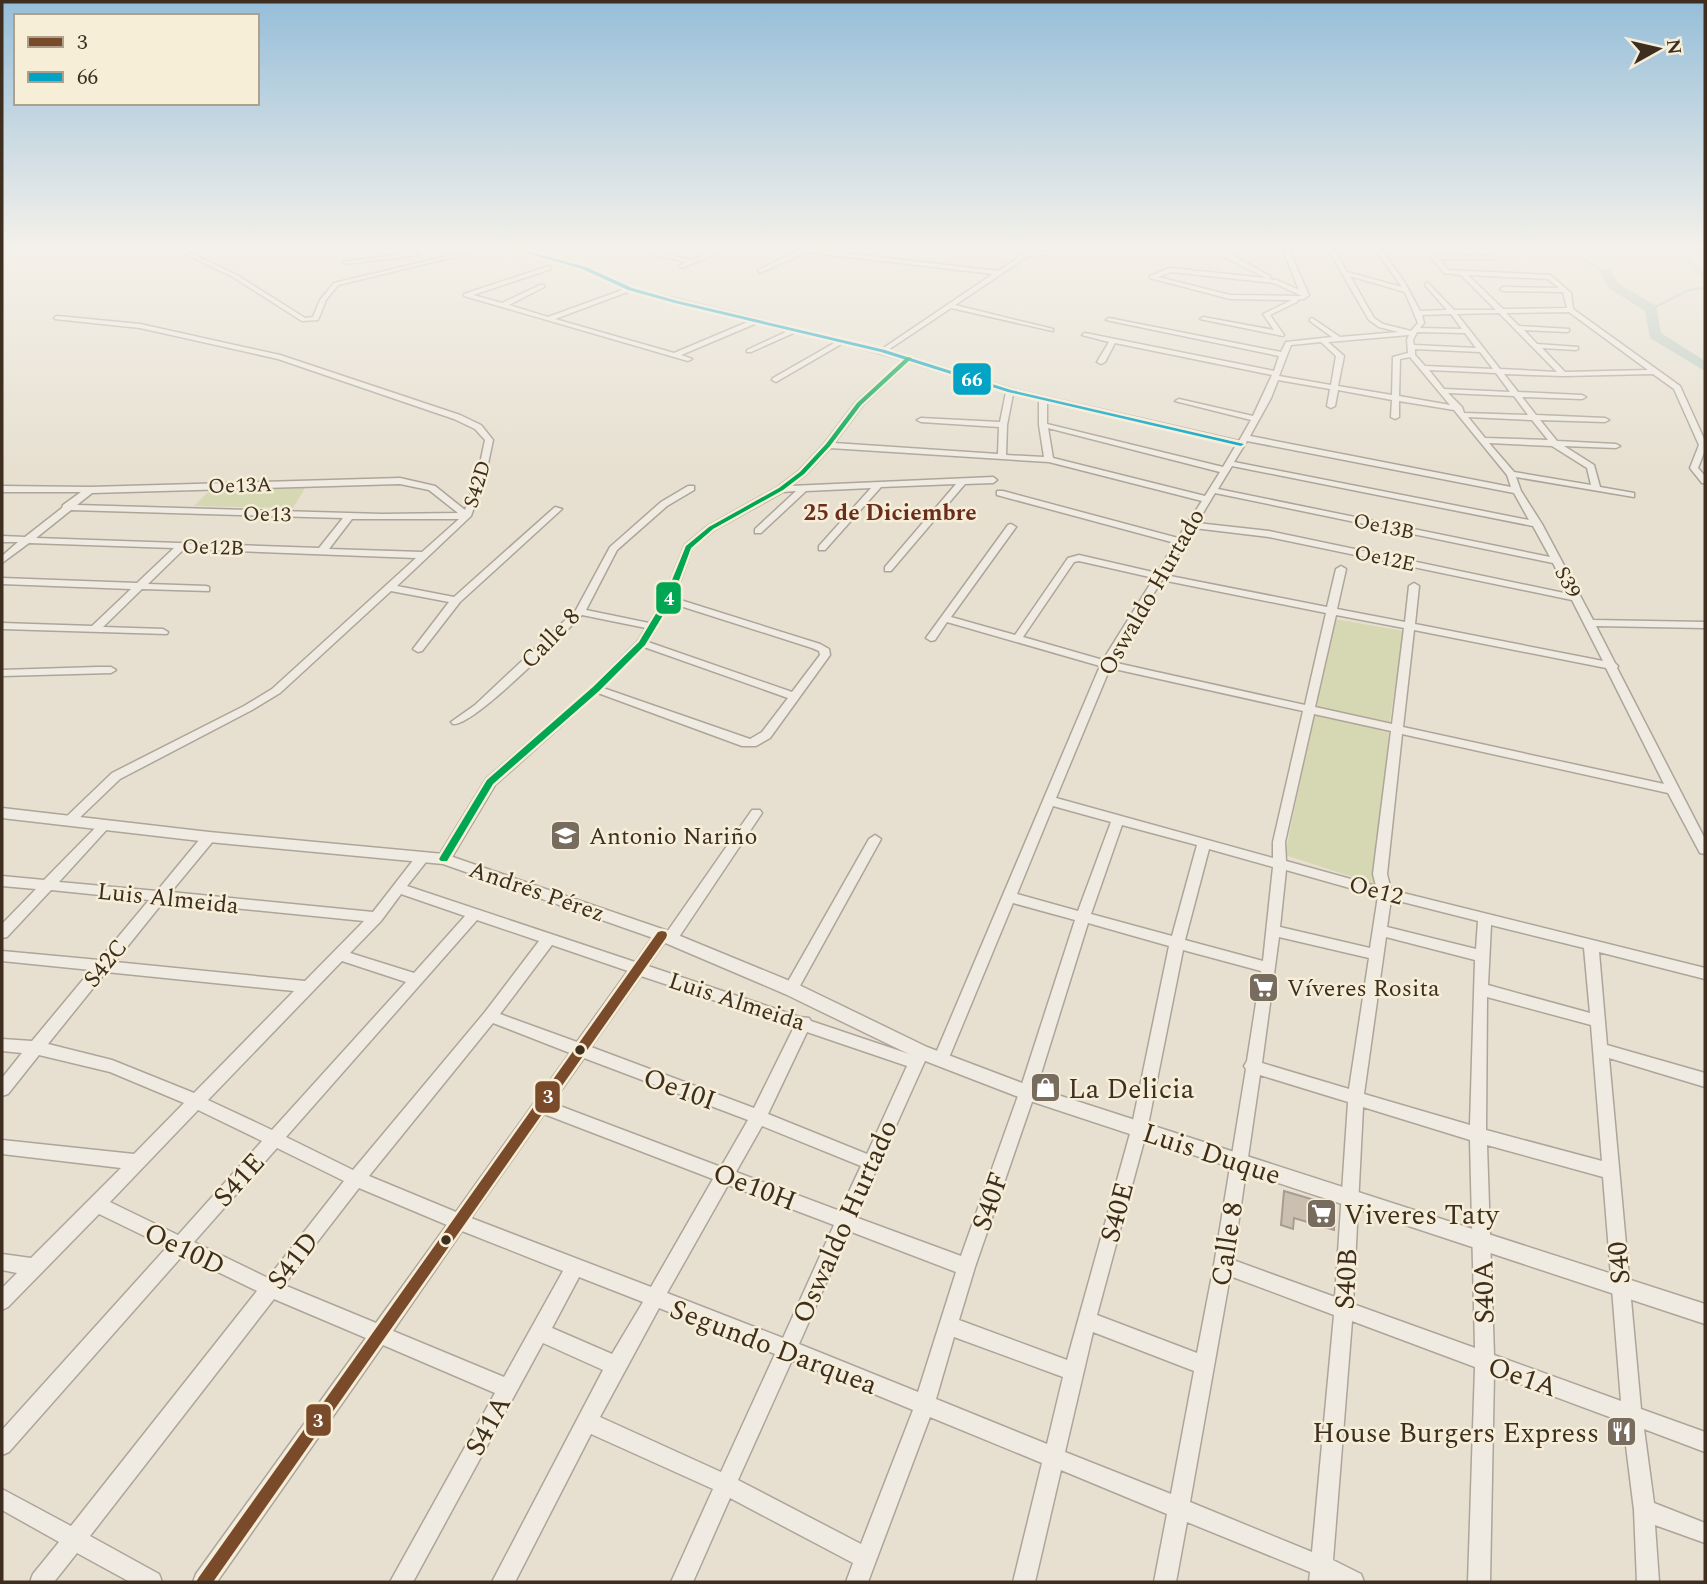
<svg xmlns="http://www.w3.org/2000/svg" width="1707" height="1584" font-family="Spectral,serif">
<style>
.green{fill:#d6d7b3}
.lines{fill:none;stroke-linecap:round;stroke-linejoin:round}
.stream{stroke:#bcccc2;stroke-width:2.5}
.river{fill:#bcccc2;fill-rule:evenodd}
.building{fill:#cbbfb2;stroke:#a89c90;stroke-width:2}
.minor-casing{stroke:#ada599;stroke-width:3}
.tertiary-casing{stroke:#ada599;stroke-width:3}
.minor{fill:#efebe3;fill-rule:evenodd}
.tertiary{fill:#efebe3;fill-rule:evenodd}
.bus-1-casing{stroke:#f7eed8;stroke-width:5}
.bus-2-casing{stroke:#f7eed8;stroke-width:5}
.bus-3-casing{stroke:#f7eed8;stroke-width:5}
.bus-1{fill:#7a4b2a;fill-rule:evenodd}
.bus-2{fill:#03a3c5;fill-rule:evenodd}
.bus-3{fill:#00a651;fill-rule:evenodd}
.bus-dot{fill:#3d2e20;stroke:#f7eed8;stroke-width:2.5}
.labels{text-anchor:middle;stroke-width:5;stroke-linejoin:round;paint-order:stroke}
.far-street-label{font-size:21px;fill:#3d2e20;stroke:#f7eed8}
.far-quarter-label{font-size:23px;font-weight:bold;fill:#6b2e1e;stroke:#f7eed8}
.street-label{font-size:24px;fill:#3d2e20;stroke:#f7eed8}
.poi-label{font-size:24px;fill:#3d2e20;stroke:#f7eed8;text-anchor:start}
.near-street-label{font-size:28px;fill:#3d2e20;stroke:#f7eed8}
.near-poi-label{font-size:28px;fill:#3d2e20;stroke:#f7eed8;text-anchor:start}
.line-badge{stroke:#f7eed8;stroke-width:2.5}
.badge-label{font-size:19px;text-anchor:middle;font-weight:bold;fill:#fff}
</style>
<rect width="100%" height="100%" fill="#e7e0d1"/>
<g class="green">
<polygon points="305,488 293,508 194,506 210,490"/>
<polygon points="1335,619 1404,631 1389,726 1315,707"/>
<polygon points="1314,714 1389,732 1374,884 1285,855"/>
</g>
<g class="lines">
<g class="stream">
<polyline points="1561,246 1606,273"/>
<polyline points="1676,246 1705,277"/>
<polyline points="1651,309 1689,290 1705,288"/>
</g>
<polygon class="river" points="1606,269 1610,270 1619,284 1656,306 1661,333 1705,361 1705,371 1650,338 1645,311 1610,289 1600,273"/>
</g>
<polygon class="building" points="1284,1191 1335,1206 1334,1230 1294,1218 1293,1229 1281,1225"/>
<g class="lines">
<defs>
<g id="minor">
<polygon points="169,246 176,246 237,275 305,318 313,317 320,300 334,283 491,246 499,246 338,285 326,300 318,320 302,321 233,277"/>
<path d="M501 246H509L586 267 632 288 882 349 993 274 806 252 760 273 758 270 798 251 766 248 763 246 808 247 811 249 998 271 1025 253 1048 252 1046 255 1028 256 955 305 1053 329V331L951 308 888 350 1012 389 1239 441 1251 420 1175 401 1179 399 1253 416 1272 375 1115 343 1105 362 1101 364 1097 362 1109 342 1082 335 1085 333 1274 371 1279 356 1106 320 1109 318 1281 352 1286 342 1332 337 1310 321V319L1312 318 1340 337 1399 332 1379 327 1369 320 1326 246H1332L1347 272 1402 287 1373 246H1379L1405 283 1420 311 1447 310 1425 285 1427 282 1454 310H1496L1461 275 1444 273 1431 257 1434 255 1492 256 1494 259H1439L1448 270 1550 275 1571 293 1573 309 1680 386 1705 441V450L1698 468 1705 476V483H1702L1690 468 1699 445 1674 389 1653 374 1563 376 1504 374 1518 392 1582 395 1586 397 1582 399 1522 397 1536 415 1605 418 1609 420 1605 422 1540 420 1557 441 1616 444 1620 446 1616 448 1564 446 1594 465 1600 487 1634 493V497L1516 477 1521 491 1542 524 1593 620 1705 622V628L1596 626 1615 663 1618 666 1617 668 1705 839V854L1700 853 1668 793 1402 734 1387 874 1391 890 1705 968V979L1599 952 1607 1045 1705 1073V1087L1609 1058 1641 1409 1705 1432V1452L1644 1429 1654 1503 1705 1523V1543L1655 1525 1659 1582H1637L1634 1510 1623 1422 1494 1374 1490 1582H1468L1475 1367 1352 1321 1333 1560 1361 1574 1364 1582H1309L1310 1572 1187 1522 1176 1582H1154L1167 1514 1061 1470 1035 1582H1013L1042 1463 930 1417 868 1582H846L853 1563 730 1498 693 1582H671L713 1489 591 1434 515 1582H492L603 1370 543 1343 413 1582H390L495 1393 383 1345 217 1582H193L196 1574 366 1338 274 1299 90 1536 159 1574 162 1582H130L77 1553 54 1582H30L33 1574 59 1542 2 1510V1489L71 1526 257 1291 183 1255 9 1452 2 1455V1430L167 1247 99 1214 8 1307 2 1310V1288L17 1273 2 1270V1254L31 1258 121 1168 2 1154V1140L134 1154 184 1103 110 1072 39 1055 8 1094 2 1096V1078L22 1053 2 1051V1039L32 1041 91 970 2 961V951L99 960 149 900 51 890 7 937 2 938V924L36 889 2 886V876L44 880 100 823H108L110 826 59 882 157 891 204 834H214L215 837 214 840 171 892 373 912 418 854H428L430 857 407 886 635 962 657 931 662 930 667 932 752 810H760L762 813 760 816 675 943 670 944 665 942 648 966 800 1017 809 1018 811 1021 912 1055 916 1048 921 1046 926 1048 929 1052 855 1217 961 1256 1019 1093 1075 920 1013 903 946 1065 941 1066 936 1065 933 1060 1100 666 947 622 935 640 931 641 926 638 1008 525 1011 524 1016 527 951 617 1015 635 1068 558 1079 555 1157 573 1175 543 997 495V491H1003L1178 538 1202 501 1049 462 830 448 805 475 790 486 993 477 997 480 993 483 965 484 891 571H885V567L956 484 881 487 825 550H819V546L871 488 806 491 761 533H755V529L796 491 783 492 714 530 692 548 674 598 820 644 829 649 830 655 770 738 756 746H742L598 693 495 785 449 862H439L437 859 486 779 592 687 638 641 646 628 582 615C563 634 473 727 453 724L451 722 475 705 576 610 610 547 661 502 688 486H694V490L667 506 617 550 586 610 649 623 662 602 685 545 708 526 778 487 799 471 825 443 856 402 903 360 843 343 776 382 772 380 773 378 836 342 796 332 751 352H747V350L788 331 757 323 681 355 692 359 688 361 464 296V294L549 266 551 269 473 295 502 303 540 285H544V287L509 305 548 317 625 289 582 269ZM1468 275 1548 279 1559 288 1503 287 1500 289 1503 291 1563 292 1567 308 1503 309ZM1350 276 1405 292 1418 323 1411 331 1383 324 1374 318ZM630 291 750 321 674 353 555 319ZM1569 312 1648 370 1565 372 1542 348 1576 350 1578 349V347L1537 344 1524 330 1567 332 1569 331V329L1519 326 1506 313ZM1499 313 1557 372 1500 369 1457 314ZM1451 314 1462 329 1420 328 1424 323 1422 315ZM1417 332 1465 333 1476 348 1414 345 1413 340ZM1409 335 1407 340 1408 353 1393 357 1392 395 1338 386 1344 356 1328 342ZM1321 342 1336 356 1331 385 1279 376 1291 345ZM1415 349 1480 352 1493 369 1425 366 1415 355ZM1410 357 1450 405 1399 396 1400 359ZM909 362 1006 392 1000 422 921 418 917 420 921 422 999 427 998 454 834 443 862 406ZM1429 370 1496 373 1510 392 1444 389ZM1278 380 1330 389 1327 406 1331 408 1335 406 1338 390 1392 400 1391 417 1395 419 1399 417V401L1454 410 1507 475 1511 487 1250 436 1271 398ZM1448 393 1514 396 1528 415 1464 413 1462 407ZM1013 394 1039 400V425L1044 457 1006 455 1007 425ZM1047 402 1236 445 1223 467 1047 424ZM1468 417 1532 420 1548 440 1485 438ZM1048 428 1220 472 1205 496 1053 458ZM1247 441 1514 493 1529 520 1234 462ZM1489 443 1552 446 1587 468 1591 485 1514 472ZM1232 466 1533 526 1550 557 1218 489ZM1215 493 1553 563 1569 594 1269 531 1197 523ZM1194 528 1269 537 1572 600 1603 661 1415 624 1419 586 1414 583 1409 586 1405 622 1337 609 1346 569 1341 566 1336 569 1327 607 1165 575ZM1079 561 1154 578 1103 660 1023 637 1074 562ZM1162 580 1326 613 1305 705 1112 662ZM671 603 812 648 819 651 820 655 792 692 648 642ZM1336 615 1404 628 1392 724 1315 707ZM1414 630 1606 668 1664 784 1403 727ZM644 647 788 698 762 732 750 739 603 688ZM1110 668 1303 711 1273 842V858L1056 798ZM1314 714 1391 731 1373 874 1376 886 1286 861 1285 842ZM1053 806 1111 822 1078 911 1017 894ZM1122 825 1197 845 1172 936 1091 914ZM1209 849 1273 867 1263 961 1185 940ZM1286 870 1378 896 1370 948 1280 927ZM401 894 465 916 414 973 350 953 381 921ZM1391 899 1478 921 1476 949 1387 927ZM164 901 364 921 305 981 115 962ZM477 920 539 941 485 1012 353 1170 286 1137ZM1088 923 1169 946 1131 1130 1067 1360 959 1320 975 1267 1035 1093ZM1491 925 1584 948 1590 1013 1488 985ZM1279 937 1369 958 1349 1089 1262 1063ZM1386 937 1475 960 1470 1125 1364 1094ZM552 945 628 971 577 1042 500 1014ZM1183 950 1261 971 1247 1061 1244 1066 1246 1069 1214 1265 1197 1353 1097 1315 1147 1130ZM342 961 406 982 272 1130 208 1100ZM106 972 294 991 194 1093 112 1060 48 1044ZM641 976 794 1027 754 1108 591 1047ZM1487 997 1591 1025 1602 1161 1486 1130ZM493 1023 570 1053 456 1212 369 1176ZM807 1032 907 1066 867 1154 768 1114ZM584 1058 748 1120 721 1167 552 1103ZM1260 1075 1348 1102 1335 1297 1233 1260ZM1363 1107 1470 1140 1475 1348 1353 1304ZM198 1110 262 1141 178 1235 110 1202ZM544 1114 713 1179 651 1287 471 1218ZM762 1126 861 1166 840 1211 736 1172ZM1487 1145 1603 1177 1621 1401 1494 1355ZM277 1148 344 1181 268 1278 194 1242ZM728 1185 834 1225 783 1338 667 1293ZM359 1188 447 1225 376 1323 284 1285ZM462 1231 563 1271 504 1377 393 1331ZM849 1231 956 1272 918 1392 799 1344ZM1230 1276 1334 1315 1312 1552 1190 1502ZM579 1277 643 1302 612 1354 552 1328ZM659 1308 775 1354 721 1472 600 1417ZM1093 1332 1194 1371 1171 1494 1065 1452ZM954 1337 1063 1377 1047 1444 936 1399ZM792 1360 913 1410 861 1544 738 1480Z"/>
<polygon points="727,246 734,246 682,268 679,266 686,262 649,253 652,251 691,260"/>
<path d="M1195 246C1220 244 1248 265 1270 276L1269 279 1277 280 1299 290 1285 255 1287 246H1293L1291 255 1309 295 1304 299 1297 300V302L1270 315 1284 335 1283 336 1200 319 1203 317 1274 330 1263 314 1292 300 1230 299 1150 278V276L1170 268 1266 278 1217 253ZM1171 272 1274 283 1302 296 1230 295 1158 277Z"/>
<polygon points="416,252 418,255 347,264 344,262"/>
<path d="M57 316 140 324 280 355 460 415 481 425 493 440 486 473 471 516 397 586 454 597 555 507 562 509 460 602 422 651 418 652 413 649 449 602 391 591 280 693 252 710 120 779 72 825H64L62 822 64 819 112 773 244 706 272 689 416 558 184 549 148 584 206 586 209 587V591L142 589 103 627 163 629 168 632 167 634 2 629V623L92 626 131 589 2 584V578L137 583 174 548 29 543 2 563V556L18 542H2V536L25 537 62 508 63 505 81 492H2V486L90 487 400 478 435 486 465 510 478 473 485 440 475 429 454 419 278 359 140 328 55 319 54 318ZM400 484 429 490 458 513 382 514 77 505 92 493ZM71 510 343 518 319 548 36 538ZM352 519H459L422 552 329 549Z"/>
<polygon points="97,667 111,667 116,670 111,673 2,676 2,670"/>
<polygon points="875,835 881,839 796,993 791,995 786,993 784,989 786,985 869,839"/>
</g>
<polygon id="tertiary" points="2,808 209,832 444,854 668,931 797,984 927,1047 1030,1086 1705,1304 1705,1324 1021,1098 915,1057 785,994 656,939 443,864 209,842 2,818"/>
</defs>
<use href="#minor" class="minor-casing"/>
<use href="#tertiary" class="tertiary-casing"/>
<use href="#minor" class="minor"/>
<use href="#tertiary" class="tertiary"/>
<defs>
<polygon id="bus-1" points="662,931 666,932 667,935 666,938 213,1582 196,1582 199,1577 658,932"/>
<polygon id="bus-2" points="502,246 507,246 586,267 632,288 678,301 885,350 1011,390 1244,444 1241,446 1008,392 881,352 675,303 628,290 582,269"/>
<polygon id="bus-3" points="907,357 912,358 861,405 830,446 804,474 783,490 713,529 691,548 671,602 645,645 599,691 493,784 447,861 441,861 439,859 487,780 593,687 639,642 663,602 686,546 709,527 779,488 800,472 826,444 857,403"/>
</defs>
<use href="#bus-1" class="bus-1-casing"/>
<use href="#bus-2" class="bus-2-casing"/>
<use href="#bus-3" class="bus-3-casing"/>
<use href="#bus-1" class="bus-1"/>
<use href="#bus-2" class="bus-2"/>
<use href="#bus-3" class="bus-3"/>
</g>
<linearGradient id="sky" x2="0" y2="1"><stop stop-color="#96bed9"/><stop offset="0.53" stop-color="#f4f1ea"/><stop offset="1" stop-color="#f4f1ea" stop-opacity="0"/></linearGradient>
<rect width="1707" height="467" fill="url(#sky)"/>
<defs>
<symbol id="school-square" viewBox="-11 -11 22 22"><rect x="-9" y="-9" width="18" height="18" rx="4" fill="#786c5e" stroke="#f7eed8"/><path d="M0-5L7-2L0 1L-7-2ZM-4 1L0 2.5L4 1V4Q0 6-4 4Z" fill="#fff"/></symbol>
<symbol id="supermarket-square" viewBox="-11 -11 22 22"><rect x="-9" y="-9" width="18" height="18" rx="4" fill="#786c5e" stroke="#f7eed8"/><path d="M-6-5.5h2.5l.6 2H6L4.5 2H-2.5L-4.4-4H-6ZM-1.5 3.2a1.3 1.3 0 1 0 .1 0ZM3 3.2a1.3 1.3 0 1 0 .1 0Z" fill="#fff"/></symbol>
<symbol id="shop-square" viewBox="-11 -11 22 22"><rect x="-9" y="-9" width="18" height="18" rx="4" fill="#786c5e" stroke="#f7eed8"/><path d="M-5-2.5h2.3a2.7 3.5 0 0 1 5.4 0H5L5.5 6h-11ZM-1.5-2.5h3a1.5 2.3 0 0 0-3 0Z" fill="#fff"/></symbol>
<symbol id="restaurant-square" viewBox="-11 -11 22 22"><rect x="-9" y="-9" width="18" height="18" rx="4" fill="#786c5e" stroke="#f7eed8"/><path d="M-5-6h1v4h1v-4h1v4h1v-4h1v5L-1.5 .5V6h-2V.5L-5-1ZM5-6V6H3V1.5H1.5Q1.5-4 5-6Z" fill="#fff"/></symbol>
</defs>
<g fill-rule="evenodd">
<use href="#school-square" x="548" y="818" width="35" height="35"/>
<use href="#supermarket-square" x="1246" y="970" width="35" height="35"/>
<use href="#shop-square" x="1028" y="1070" width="35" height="35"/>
<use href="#supermarket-square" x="1304" y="1196" width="35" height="35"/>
<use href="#restaurant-square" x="1604" y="1414" width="35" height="35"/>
</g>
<g class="bus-dot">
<circle cx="580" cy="1050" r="6"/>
<circle cx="446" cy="1240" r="6"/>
</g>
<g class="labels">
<g class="far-street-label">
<text transform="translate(477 484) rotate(-73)" y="7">S42D</text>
<text transform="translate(240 485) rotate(-2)" y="7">Oe13A</text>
<text transform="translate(267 514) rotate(1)" y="7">Oe13</text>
<text transform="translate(1384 526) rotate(12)" y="7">Oe13B</text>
<text transform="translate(213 547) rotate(2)" y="7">Oe12B</text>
<text transform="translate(1385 558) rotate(12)" y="7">Oe12E</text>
<text transform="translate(1568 582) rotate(62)" y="7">S39</text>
</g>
<g class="far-quarter-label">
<text x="890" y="520">25 de Diciembre</text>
</g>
<g class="street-label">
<text transform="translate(1151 592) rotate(-60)" y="8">Oswaldo Hurtado</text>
<text transform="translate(550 638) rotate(-46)" y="8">Calle 8</text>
<text transform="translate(1376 890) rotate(15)" y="8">Oe12</text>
<text transform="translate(537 891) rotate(19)" y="8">Andrés Pérez</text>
<text transform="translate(168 898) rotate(6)" y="8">Luis Almeida</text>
<text transform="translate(105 963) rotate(-51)" y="8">S42C</text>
<text transform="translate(737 1001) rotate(18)" y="8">Luis Almeida</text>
</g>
<g class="poi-label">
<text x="589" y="844">Antonio Nariño</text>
<text x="1287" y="996">Víveres Rosita</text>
</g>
<g class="near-street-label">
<text transform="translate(680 1088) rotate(20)" y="10">Oe10I</text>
<text transform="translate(1212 1153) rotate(18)" y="10">Luis Duque</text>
<text transform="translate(238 1179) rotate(-48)" y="10">S41E</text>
<text transform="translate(755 1186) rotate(21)" y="10">Oe10H</text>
<text transform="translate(989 1201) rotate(-71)" y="10">S40F</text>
<text transform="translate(1116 1212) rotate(-75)" y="10">S40E</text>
<text transform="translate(844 1221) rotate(-66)" y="10">Oswaldo Hurtado</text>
<text transform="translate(1226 1244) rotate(-81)" y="10">Calle 8</text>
<text transform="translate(185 1248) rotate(26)" y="10">Oe10D</text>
<text transform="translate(292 1260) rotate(-52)" y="10">S41D</text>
<text transform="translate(1618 1263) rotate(-95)" y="10">S40</text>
<text transform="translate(1345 1279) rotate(-87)" y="10">S40B</text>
<text transform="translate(1483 1292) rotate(-91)" y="10">S40A</text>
<text transform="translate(774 1346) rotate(21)" y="10">Segundo Darquea</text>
<text transform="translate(1523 1376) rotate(19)" y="10">Oe1A</text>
<text transform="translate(487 1425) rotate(-61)" y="10">S41A</text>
</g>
<g class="near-poi-label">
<text x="1068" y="1098">La Delicia</text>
<text x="1344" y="1224">Viveres Taty</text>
<text x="1599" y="1442" text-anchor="end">House Burgers Express</text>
</g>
</g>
<g class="line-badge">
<rect x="952" y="362" width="40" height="34" rx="7" fill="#03a3c5"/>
<rect x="655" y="581" width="27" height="34" rx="7" fill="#00a651"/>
<rect x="534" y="1080" width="27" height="34" rx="7" fill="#7a4b2a"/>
<rect x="305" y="1403" width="27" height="34" rx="7" fill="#7a4b2a"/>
</g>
<g class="badge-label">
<text x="972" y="386">66</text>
<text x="669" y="605">4</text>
<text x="548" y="1103">3</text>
<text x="318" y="1427">3</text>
</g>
<rect width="1707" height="1584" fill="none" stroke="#3d2e20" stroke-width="7"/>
<rect x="14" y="14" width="245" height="91" fill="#f7eed8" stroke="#ada18e" stroke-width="2"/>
<rect x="28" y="37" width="35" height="10" fill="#7a4b2a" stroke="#ada18e" stroke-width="2"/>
<text x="77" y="49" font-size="21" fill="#3d2e20">3</text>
<rect x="28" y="72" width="35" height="10" fill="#03a3c5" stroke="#ada18e" stroke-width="2"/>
<text x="77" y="84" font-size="21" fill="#3d2e20">66</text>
<g transform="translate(1658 49) rotate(82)" stroke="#f7eed8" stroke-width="5" paint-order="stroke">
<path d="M0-5L12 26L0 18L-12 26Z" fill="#3d2e20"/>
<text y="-10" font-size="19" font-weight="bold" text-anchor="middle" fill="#3d2e20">N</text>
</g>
</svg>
